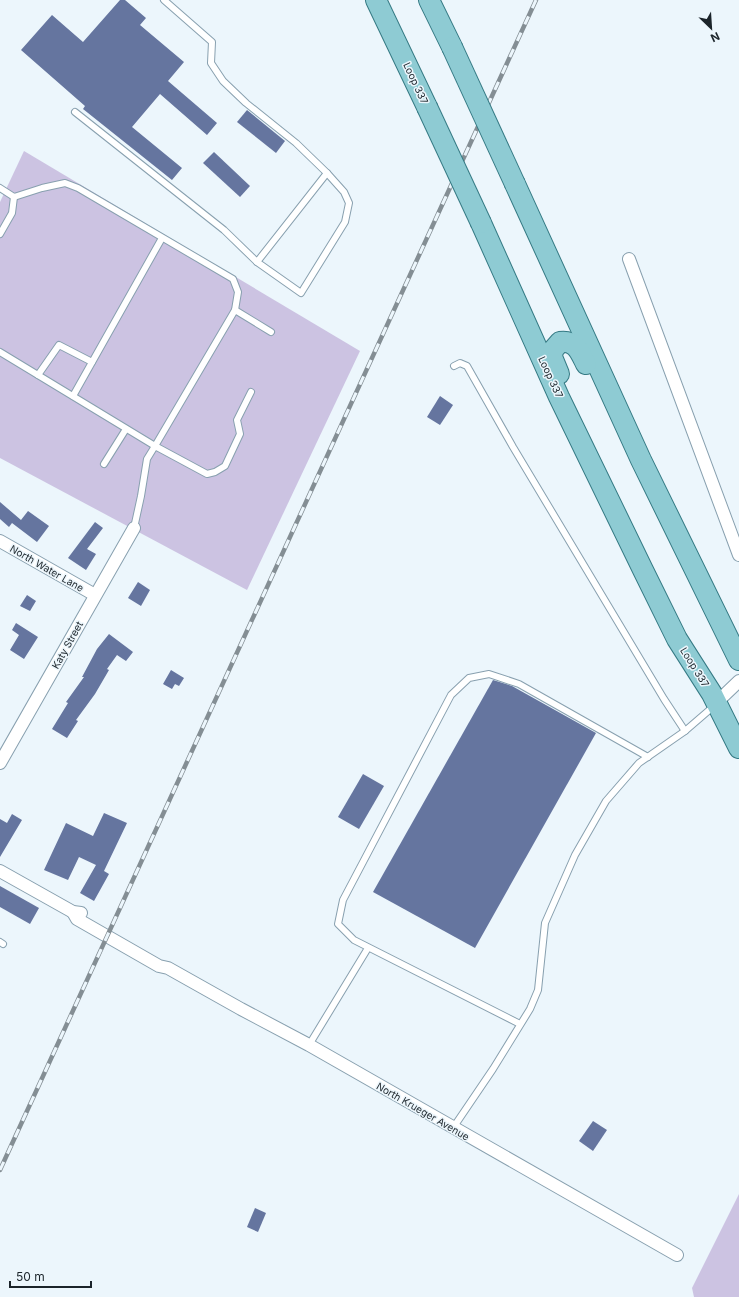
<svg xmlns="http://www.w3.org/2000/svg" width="739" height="1297" font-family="Inter,sans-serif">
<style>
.green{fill:#ccc3e2}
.building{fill:#65759f}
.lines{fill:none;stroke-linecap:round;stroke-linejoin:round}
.lane-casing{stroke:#88a0af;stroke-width:8}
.street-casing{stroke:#88a0af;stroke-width:14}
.primary-casing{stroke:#357a84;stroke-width:22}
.lane{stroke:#fff;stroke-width:6}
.street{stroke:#fff;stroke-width:12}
.primary{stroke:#8ecbd3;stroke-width:20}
.rail-casing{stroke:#848e94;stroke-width:4.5}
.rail{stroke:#ecf6fc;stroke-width:3;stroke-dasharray:9;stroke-linecap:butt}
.primary-bridge-casing{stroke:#357a84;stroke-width:22;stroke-linecap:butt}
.primary-bridge{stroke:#8ecbd3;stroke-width:20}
.labels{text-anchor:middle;stroke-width:3;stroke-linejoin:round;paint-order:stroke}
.street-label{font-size:10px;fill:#1b242a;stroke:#ecf6fc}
</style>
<rect width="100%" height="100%" fill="#ecf6fc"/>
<g class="green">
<polygon points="24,151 360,351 247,590 0,458 0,202"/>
<polygon points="739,1194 739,1297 694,1297 692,1288"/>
</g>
<g class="building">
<polygon points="120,0 125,0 146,18 140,25 184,62 168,81 217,123 207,135 160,94 132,127 182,168 172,180 83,109 85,106 21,50 52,15 83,42"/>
<polygon points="247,110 285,141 276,153 237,122"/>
<polygon points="214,152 250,186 240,197 203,163"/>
<polygon points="440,396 453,405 440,425 427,417"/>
<polygon points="0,502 21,520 28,511 49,526 37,542 12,523 9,527 0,519"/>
<polygon points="95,522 103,528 87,549 96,554 86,570 68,558"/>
<polygon points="138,582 150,590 141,606 128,598"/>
<polygon points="27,595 36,601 30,611 20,606"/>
<polygon points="16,623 38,637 24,659 10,650 19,635 12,630"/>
<polygon points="109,634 133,652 126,661 117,655 107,669 109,670 95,694 76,720 78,721 67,738 52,729 68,703 66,702 84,677 82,677 97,649"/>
<polygon points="171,670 184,678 179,686 175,684 172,689 163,684"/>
<polygon points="493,680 512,686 596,733 475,948 373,892"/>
<polygon points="363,774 384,786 359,829 338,817"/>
<polygon points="104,813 127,823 104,871 109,874 94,901 80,893 96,865 79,857 68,880 44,870 66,823 93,836"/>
<polygon points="12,814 22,820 0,857 0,819 7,823"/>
<polygon points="0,886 39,908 30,924 0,907"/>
<polygon points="593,1121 607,1130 593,1151 579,1141"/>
<polygon points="255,1208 266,1213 258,1232 247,1227"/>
</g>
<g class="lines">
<defs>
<g id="lane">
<polyline points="75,112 224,230 257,262 301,293 345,222 349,203 344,192 327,173 296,143 246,103 223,81 211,63 212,42 164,0"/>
<polyline points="0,188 14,197 42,188 65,183 78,188 233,279 238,292 235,310 155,446 0,352"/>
<polyline points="0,234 12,213 14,197"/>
<polyline points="257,262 327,173"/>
<polyline points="235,310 271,332"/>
<polyline points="454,366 460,363 467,366 513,447 664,699 685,731"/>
<polyline points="38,375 59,345 92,362"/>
<polyline points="73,396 162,238"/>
<polyline points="104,464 126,429"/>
<polyline points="134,528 141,496 147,459 155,446 207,474 215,472 225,466 240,434 237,420 251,392"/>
<polyline points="0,942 3,944"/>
<polyline points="520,1024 354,940 338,924 343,900 451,695 469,678 489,674 519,684 648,757"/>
<polyline points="309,1045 368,948"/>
<polyline points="453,1128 493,1069 530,1009 538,990 545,923 575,855 606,801 639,763 685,731 714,706"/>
</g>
<g id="street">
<polyline points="629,259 739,555"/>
<polyline points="0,541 95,595"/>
<polyline points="716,703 739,681"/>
<polyline points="0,763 134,528"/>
<polyline points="0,871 73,912 81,913"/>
<polyline points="73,912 77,919 159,966 168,968 241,1009 309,1045 677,1255"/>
</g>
<g id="primary">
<polyline points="376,0 427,107"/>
<polyline points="429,0 452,47"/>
<polyline points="515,184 641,460 739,660"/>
<polyline points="481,223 559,397 643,570 677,639 712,694 739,748"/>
<path d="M559 374 552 357 553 350 560 342C576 340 580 352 586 364"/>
</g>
</defs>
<use href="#lane" class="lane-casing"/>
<use href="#street" class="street-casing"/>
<use href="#primary" class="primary-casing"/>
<use href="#lane" class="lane"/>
<use href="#street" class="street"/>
<use href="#primary" class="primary"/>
<defs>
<polyline id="rail" points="0,1170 536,0"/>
</defs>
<use href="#rail" class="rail-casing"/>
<use href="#rail" class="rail"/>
<defs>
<g id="primary-bridge">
<polyline points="452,47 515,184"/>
<polyline points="427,107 481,223"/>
</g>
</defs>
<use href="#primary-bridge" class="primary-bridge-casing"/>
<use href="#primary-bridge" class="primary-bridge"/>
</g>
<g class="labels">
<g class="street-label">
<text transform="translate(416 83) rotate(65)" y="4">Loop 337</text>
<text transform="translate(551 377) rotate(65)" y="4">Loop 337</text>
<text transform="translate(47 568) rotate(30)" y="4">North Water Lane</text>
<text transform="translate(67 645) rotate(-61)" y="4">Katy Street</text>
<text transform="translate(695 667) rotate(58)" y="4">Loop 337</text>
<text transform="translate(423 1111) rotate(30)" y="4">North Krueger Avenue</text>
</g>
</g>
<g transform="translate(711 28) rotate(155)" stroke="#ecf6fc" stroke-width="3" paint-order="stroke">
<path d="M0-3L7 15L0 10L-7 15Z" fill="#1b242a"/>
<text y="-6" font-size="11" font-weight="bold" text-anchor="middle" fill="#1b242a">N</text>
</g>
<path d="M10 1281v6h81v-6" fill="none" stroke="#1b242a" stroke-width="2"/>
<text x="16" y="1281" font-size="12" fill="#1b242a" stroke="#ecf6fc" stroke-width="3" paint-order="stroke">50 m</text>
</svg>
